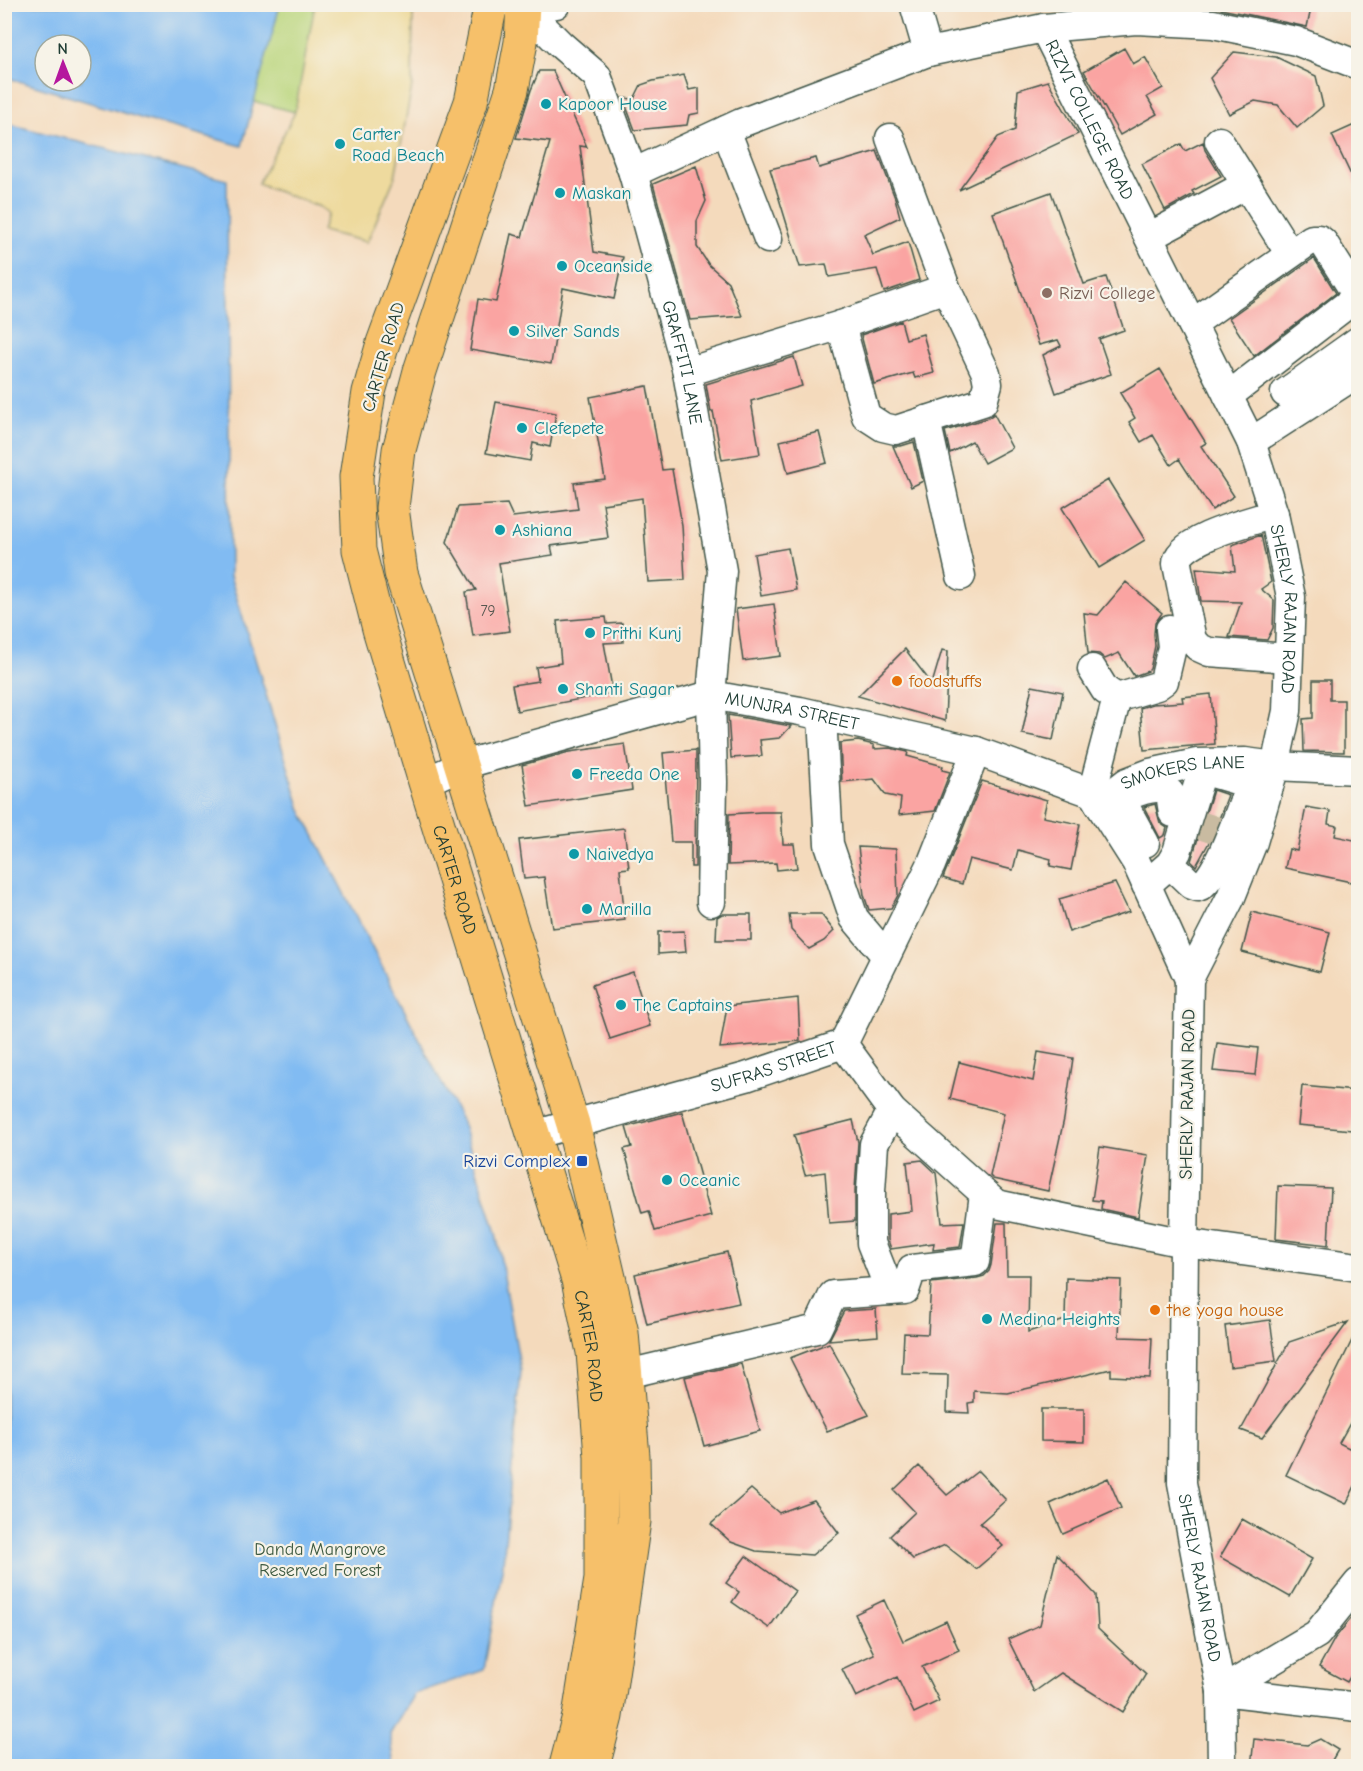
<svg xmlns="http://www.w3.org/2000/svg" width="1363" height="1771" viewBox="0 0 1363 1771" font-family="'Comic Neue',sans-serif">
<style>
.green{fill:#b9d57b;stroke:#6c8958;stroke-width:1.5}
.sand{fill:#eeda9e;stroke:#868c69;stroke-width:1.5}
.water{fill:#81bbf2;stroke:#507c93;stroke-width:1.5;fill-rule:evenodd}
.building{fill:#faa4a2}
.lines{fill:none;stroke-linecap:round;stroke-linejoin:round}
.minor-tunnel{stroke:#c9bba1;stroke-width:28;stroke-dasharray:28 14;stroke-linecap:butt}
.minor-casing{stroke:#3f5548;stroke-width:31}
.major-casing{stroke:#3f5548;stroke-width:35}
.minor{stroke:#fff;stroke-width:28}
.major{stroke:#f6c06b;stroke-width:33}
.culture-dot{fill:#0f9aa8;stroke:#f7f3e8;stroke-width:2}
.education-dot{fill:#8d6e63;stroke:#f7f3e8;stroke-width:2}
.food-dot{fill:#e8710a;stroke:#f7f3e8;stroke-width:2}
.transit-dot{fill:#1a4fb4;stroke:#f7f3e8;stroke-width:2}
.labels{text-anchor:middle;stroke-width:4.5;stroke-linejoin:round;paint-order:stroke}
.number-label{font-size:15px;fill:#565750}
.culture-label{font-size:18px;fill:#0d838f;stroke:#f7f3e8;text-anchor:start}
.street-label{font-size:18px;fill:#1f3d34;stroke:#f7f3e8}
.education-label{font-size:18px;fill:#785e54;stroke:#f7f3e8;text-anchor:start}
.food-label{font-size:18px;fill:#c56008;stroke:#f7f3e8;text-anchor:start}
.transit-label{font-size:18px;fill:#164399;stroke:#f7f3e8;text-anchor:end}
.park-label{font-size:18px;fill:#3e5b42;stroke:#f7f3e8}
</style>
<rect width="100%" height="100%" fill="#f7f3e8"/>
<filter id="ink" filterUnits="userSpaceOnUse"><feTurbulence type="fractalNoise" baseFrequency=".0167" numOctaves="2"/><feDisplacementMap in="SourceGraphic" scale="12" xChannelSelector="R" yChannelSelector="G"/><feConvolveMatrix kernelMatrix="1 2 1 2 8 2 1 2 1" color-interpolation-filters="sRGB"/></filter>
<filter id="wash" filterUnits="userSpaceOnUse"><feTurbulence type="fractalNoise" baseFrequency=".008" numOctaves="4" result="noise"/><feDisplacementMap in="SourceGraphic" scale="24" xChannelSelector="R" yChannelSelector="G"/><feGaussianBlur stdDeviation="1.35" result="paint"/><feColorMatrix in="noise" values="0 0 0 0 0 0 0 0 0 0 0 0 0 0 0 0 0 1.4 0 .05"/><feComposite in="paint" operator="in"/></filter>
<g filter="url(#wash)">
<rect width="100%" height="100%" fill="#f4dabc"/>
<!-- green -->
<path class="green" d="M 4,5 L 315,5 L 295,112 L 81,57 L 81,45 L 45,45 Z"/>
<!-- sand -->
<path class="sand" d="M 315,5 L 413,5 L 412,86 L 395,177 L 367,242 L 322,231 L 328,213 L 320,207 L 258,184 L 295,112 Z"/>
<!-- water -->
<path class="water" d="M 4,5 L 280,5 L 242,146 L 147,120 L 5,77 ZM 45,45 L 81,45 L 81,81 L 45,81 Z
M 5,123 L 227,180 L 230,576 L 301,810 L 462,1122 L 496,1233 L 521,1371 L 503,1564 L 484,1670 L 414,1694 L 390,1734 L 395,1766 L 5,1766 Z"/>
<g id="blocks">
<!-- building -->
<path class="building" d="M 1221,4 L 1312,4 L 1307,27 L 1221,9 Z
M 1124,48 L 1133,64 L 1145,57 L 1163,88 L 1147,97 L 1157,114 L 1120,135 L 1084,71 Z
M 1234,52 L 1276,57 L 1316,76 L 1323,106 L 1297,128 L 1278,105 L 1255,101 L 1229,114 L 1210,78 Z
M 539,71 L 553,71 L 587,147 L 580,146 L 594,252 L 623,257 L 614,299 L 563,288 L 551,364 L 470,350 L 478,299 L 496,302 L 511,234 L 522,237 L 550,142 L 516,138 L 531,90 Z
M 684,75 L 689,90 L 699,88 L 699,113 L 689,115 L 687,125 L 635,130 L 623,98 L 634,99 L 641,85 L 653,81 Z
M 1048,81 L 1078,134 L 959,190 L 998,137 L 1015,130 L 1018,90 Z
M 1359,123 L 1359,192 L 1332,135 Z
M 1203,142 L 1205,150 L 1221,176 L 1192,191 L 1194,194 L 1165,210 L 1142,164 L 1181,144 L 1185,151 Z
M 877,151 L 895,198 L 900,217 L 864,234 L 873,255 L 908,242 L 919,280 L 884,292 L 877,269 L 829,277 L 826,264 L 800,267 L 770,169 L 816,158 L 819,168 Z
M 696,166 L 706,201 L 697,221 L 697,247 L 709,265 L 728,282 L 742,316 L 690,320 L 653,184 Z
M 1051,192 L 1084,284 L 1106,277 L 1124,330 L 1099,339 L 1111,374 L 1056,393 L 1043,355 L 1061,346 L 1058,340 L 1039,345 L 993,213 Z
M 1314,258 L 1336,293 L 1254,356 L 1229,318 Z
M 901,321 L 906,339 L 923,334 L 934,373 L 915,378 L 913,373 L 874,384 L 861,335 Z
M 794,357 L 802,386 L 751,401 L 760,454 L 722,460 L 713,411 L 711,412 L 706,384 Z
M 1160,369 L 1206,443 L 1201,446 L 1234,496 L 1212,510 L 1179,459 L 1171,465 L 1153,435 L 1141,442 L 1129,422 L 1135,418 L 1120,393 Z
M 647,386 L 662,470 L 672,469 L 682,525 L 685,580 L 648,582 L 642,498 L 603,504 L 608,538 L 551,546 L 553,555 L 499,563 L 510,631 L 473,636 L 466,592 L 476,590 L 447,542 L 458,507 L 507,504 L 513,517 L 578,509 L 574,483 L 605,479 L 590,397 Z
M 496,402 L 556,413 L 550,447 L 533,443 L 530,461 L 486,453 Z
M 994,414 L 1012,448 L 984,463 L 972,441 L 950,453 L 945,431 L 988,418 Z
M 819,432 L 827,463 L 788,473 L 780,441 Z
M 914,442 L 923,481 L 911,487 L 893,446 L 901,446 Z
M 1108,480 L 1145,540 L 1099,568 L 1062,508 Z
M 1261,535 L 1271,582 L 1261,589 L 1274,600 L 1273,628 L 1267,640 L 1229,637 L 1241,602 L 1201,601 L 1196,568 L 1235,571 L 1232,545 Z
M 788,548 L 796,590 L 761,596 L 754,554 Z
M 1126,582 L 1162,613 L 1155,623 L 1154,634 L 1155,646 L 1150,669 L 1148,671 L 1134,676 L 1119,653 L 1105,659 L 1099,654 L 1088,653 L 1084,613 L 1098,615 Z
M 774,604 L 781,656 L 743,661 L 736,609 Z
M 606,617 L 607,624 L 622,623 L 623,642 L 604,643 L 613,693 L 517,711 L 512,685 L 538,681 L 536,667 L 561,663 L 557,621 Z
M 905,649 L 932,684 L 942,650 L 948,651 L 945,721 L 858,696 Z
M 1313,680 L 1330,680 L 1330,700 L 1344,700 L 1344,752 L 1304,751 L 1303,719 L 1313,718 Z
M 1032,686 L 1063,692 L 1053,740 L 1022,734 Z
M 1211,694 L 1215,744 L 1144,750 L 1140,708 L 1153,704 L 1183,702 L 1182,697 Z
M 728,715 L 791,726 L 780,738 L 760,740 L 762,756 L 731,758 Z
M 858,741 L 874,745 L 874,749 L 890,748 L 908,752 L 907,756 L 943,766 L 942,770 L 950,772 L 935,811 L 899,815 L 901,798 L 886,795 L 874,779 L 842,782 L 840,743 Z
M 625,744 L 632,790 L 529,806 L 522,765 L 569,752 Z
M 696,750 L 695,867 L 691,867 L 691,842 L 671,842 L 663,753 Z
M 982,781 L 1047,800 L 1043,817 L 1080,824 L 1071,870 L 1050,866 L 1051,859 L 1018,850 L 1013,870 L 969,859 L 962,884 L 943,878 Z
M 1213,790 L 1228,795 L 1213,835 L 1196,866 L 1191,861 Z
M 1155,804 L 1160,823 L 1167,828 L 1165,835 L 1160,838 L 1144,807 Z
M 1306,807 L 1330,811 L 1328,824 L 1337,826 L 1335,836 L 1359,841 L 1359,869 L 1356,883 L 1285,868 L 1289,849 L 1297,851 Z
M 761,812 L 781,812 L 783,844 L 794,844 L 797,868 L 777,870 L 776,863 L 728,865 L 729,814 Z
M 624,828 L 629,868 L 620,869 L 625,920 L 552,928 L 544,877 L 524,879 L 519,840 Z
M 858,847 L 896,849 L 898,895 L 891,908 L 869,910 L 864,895 Z
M 1115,883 L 1129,912 L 1069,932 L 1059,899 Z
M 1252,912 L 1330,932 L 1320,972 L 1242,952 Z
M 722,914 L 751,914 L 751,940 L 716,940 L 717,917 Z
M 789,914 L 821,914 L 834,931 L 824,941 L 809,949 L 791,930 Z
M 684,931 L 686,952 L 658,954 L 658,932 Z
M 633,972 L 650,1026 L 610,1039 L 592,985 Z
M 798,998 L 800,1041 L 720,1048 L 727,1006 Z
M 1217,1043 L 1258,1048 L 1255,1075 L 1213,1071 Z
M 1038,1052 L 1073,1058 L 1064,1119 L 1048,1191 L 993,1179 L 990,1176 L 1004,1113 L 950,1099 L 959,1062 L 1033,1081 Z
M 1302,1086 L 1355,1091 L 1352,1130 L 1298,1125 Z
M 682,1112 L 711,1216 L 655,1231 L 649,1211 L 642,1213 L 624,1149 L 632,1147 L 626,1127 Z
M 853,1120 L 858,1142 L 855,1190 L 855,1221 L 829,1223 L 825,1172 L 805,1175 L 794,1135 Z
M 1100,1147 L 1148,1155 L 1138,1217 L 1101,1209 L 1102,1201 L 1092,1200 Z
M 922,1160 L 936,1173 L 942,1223 L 964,1222 L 960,1247 L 933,1250 L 934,1243 L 891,1249 L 888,1240 L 888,1214 L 912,1211 L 907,1162 Z
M 1278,1186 L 1331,1188 L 1328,1245 L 1276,1239 Z
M 997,1223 L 1006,1223 L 1007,1275 L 1029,1275 L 1028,1332 L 1065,1320 L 1066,1278 L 1121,1280 L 1119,1337 L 1152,1338 L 1150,1378 L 1111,1376 L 1111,1369 L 1008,1393 L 974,1391 L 974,1402 L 968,1403 L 969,1413 L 947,1412 L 948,1375 L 902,1374 L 904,1333 L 928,1334 L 931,1283 L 977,1278 L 984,1276 L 989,1271 L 991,1265 Z
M 727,1252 L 739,1303 L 647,1324 L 635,1274 Z
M 876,1309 L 878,1336 L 829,1340 L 844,1311 Z
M 1270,1320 L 1276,1361 L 1230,1367 L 1225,1326 Z
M 1348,1322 L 1262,1438 L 1241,1430 L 1289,1342 Z
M 1359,1326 L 1359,1407 L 1339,1443 L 1359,1453 L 1359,1478 L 1346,1504 L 1286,1475 Z
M 829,1343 L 869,1415 L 827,1431 L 790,1358 Z
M 741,1364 L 760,1431 L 704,1446 L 685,1377 Z
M 1041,1409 L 1084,1409 L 1084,1442 L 1041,1441 Z
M 919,1466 L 947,1495 L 978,1471 L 1006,1500 L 980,1523 L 1003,1546 L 976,1569 L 945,1545 L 913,1559 L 890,1536 L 915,1512 L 894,1490 Z
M 1108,1478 L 1121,1508 L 1063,1534 L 1050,1504 Z
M 751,1489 L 779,1513 L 814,1500 L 839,1533 L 812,1555 L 756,1551 L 731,1542 L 711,1524 Z
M 1242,1519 L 1312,1559 L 1290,1597 L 1220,1557 Z
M 1057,1554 L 1096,1595 L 1098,1629 L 1146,1674 L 1123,1712 L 1061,1673 L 1034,1692 L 1008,1639 L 1040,1625 Z
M 746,1556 L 795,1591 L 769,1628 L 732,1602 L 739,1592 L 726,1583 Z
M 884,1600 L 903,1641 L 946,1621 L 959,1650 L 922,1667 L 939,1701 L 914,1713 L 897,1677 L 856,1697 L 842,1669 L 874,1654 L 855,1614 Z
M 1359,1609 L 1359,1662 L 1347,1682 L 1319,1667 L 1335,1638 Z
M 1254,1739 L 1307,1745 L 1320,1739 L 1338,1750 L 1328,1767 L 1251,1767 Z"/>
</g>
</g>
<g filter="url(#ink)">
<use href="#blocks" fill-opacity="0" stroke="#3f5548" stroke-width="1.5"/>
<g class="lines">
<!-- minor-tunnel -->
<path class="minor-tunnel" d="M 1191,822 L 1226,834"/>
<!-- minor casing -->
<g class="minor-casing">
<g id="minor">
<path id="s1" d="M 514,4 L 523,7 L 560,44 L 597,76 L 633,173 L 687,372 L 722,571 L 711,695 L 713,782 L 711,902"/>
<path d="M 914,4 L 928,52"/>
<path d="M 523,7 L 556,4"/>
<path d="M 1044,28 L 1136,20 L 1213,24 L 1296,41 L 1358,65"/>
<path d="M 726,130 L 768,239"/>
<path d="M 1219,141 L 1290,254"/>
<path id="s2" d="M 633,173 L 741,123 L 928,52 L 1044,28 L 1251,442 L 1274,514 L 1291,597 L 1287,711 L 1275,766 L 1253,842 L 1231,897 L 1189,979 L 1184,1243 L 1182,1483 L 1221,1691 L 1222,1766"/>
<path d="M 1149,237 L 1246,185"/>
<path d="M 1192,324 L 1312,239 L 1319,239 L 1323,242 L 1354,291 L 1353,300 L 1228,396"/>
<path d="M 841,325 L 866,416 L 883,427 L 896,430 L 983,402 L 988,384 L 986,373 L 946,288 L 890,138"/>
<path d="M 687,372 L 841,325 L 946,288"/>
<path d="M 1285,393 L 1358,341"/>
<path d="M 926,420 L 961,576"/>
<path d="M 1251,442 L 1358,373"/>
<path d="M 1274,514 C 1253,521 1176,539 1177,564 L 1192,640 L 1198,647 L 1209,652 L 1288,658"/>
<path d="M 1092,669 L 1105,690 L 1117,698 L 1157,686 L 1164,681 L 1172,647 L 1170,629"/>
<path d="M 822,716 L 829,844 L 854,918 L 886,956"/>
<path id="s3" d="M 425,782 L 462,765 L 711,695 L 800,711 L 976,751 L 1092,793"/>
<path d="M 1092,793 L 1136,862 L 1189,979"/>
<path d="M 1092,793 L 1117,698"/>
<path id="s4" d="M 1099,804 L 1127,782 L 1150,773 L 1197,763 L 1245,762 L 1275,766 L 1358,770"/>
<path d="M 1145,843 L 1122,801 L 1122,798 C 1136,793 1158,781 1170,793 L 1173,813"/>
<path d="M 1146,885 L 1170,864 L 1177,852 L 1201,775 L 1209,772 L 1250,784 C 1242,804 1217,882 1198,887 L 1192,885 L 1170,864"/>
<path d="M 843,1044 L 892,1111 L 996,1204 L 1184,1243 L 1358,1267"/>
<path id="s5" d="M 533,1135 L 746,1077 L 843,1044 L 931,865 L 976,751"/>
<path d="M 890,1291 L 871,1243 L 871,1191 L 874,1144 L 892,1111"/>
<path d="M 603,1378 L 627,1374 L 817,1329 L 833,1295 L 905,1290 L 912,1269 L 975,1262 L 984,1194"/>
<path d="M 1221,1691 L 1317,1634 L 1358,1583"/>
<path d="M 1221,1691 L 1358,1707"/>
</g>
</g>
<!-- major casing -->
<g class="major-casing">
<g id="major">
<path id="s6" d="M 491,4 L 471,102 L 383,343 L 369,392 L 356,477 L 359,550 L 379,629 L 425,782 L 578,1280 L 593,1352 L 601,1457 L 601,1579 L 579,1716 L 566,1766"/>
<path d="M 523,4 L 521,42 L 512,90 L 420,371 L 399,450 L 392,508 L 401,573 L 573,1124 L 622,1333 L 633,1456 L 634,1521 L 606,1716 L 593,1766"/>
</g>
</g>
<!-- minor -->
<use href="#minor" class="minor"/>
<!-- major -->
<use href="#major" class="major"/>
</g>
</g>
<!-- markers -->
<g class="culture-dot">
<circle cx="546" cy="104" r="6"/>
<circle cx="340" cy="144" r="6"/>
<circle cx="560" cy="193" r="6"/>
<circle cx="562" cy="266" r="6"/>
<circle cx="514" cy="331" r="6"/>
<circle cx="522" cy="428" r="6"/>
<circle cx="500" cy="530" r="6"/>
<circle cx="590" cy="633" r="6"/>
<circle cx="563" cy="689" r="6"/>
<circle cx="577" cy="774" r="6"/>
<circle cx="574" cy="854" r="6"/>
<circle cx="587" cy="909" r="6"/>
<circle cx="621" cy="1005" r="6"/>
<circle cx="667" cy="1180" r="6"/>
<circle cx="987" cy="1319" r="6"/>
</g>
<circle class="education-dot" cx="1047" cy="293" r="6"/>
<g class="food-dot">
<circle cx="897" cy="681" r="6"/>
<circle cx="1155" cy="1310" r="6"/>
</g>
<rect class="transit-dot" x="576" y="1155" width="12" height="12" rx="3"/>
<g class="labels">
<!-- number labels -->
<g class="number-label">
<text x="488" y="616">79</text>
</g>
<!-- culture labels -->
<g class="culture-label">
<text x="558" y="110">Kapoor House</text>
<text x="352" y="140">Carter<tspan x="352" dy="21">Road Beach</tspan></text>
<text x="572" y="199">Maskan</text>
<text x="574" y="272">Oceanside</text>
<text x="526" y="337">Silver Sands</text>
<text x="534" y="434">Clefepete</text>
<text x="512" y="536">Ashiana</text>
<text x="602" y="639">Prithi Kunj</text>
<text x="575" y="695">Shanti Sagar</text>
<text x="589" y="780">Freeda One</text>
<text x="586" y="860">Naivedya</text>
<text x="599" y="915">Marilla</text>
<text x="633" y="1011">The Captains</text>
<text x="679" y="1186">Oceanic</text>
<text x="999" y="1325">Medina Heights</text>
</g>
<!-- street labels -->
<g class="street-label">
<text dy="6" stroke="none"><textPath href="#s2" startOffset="540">RIZVI COLLEGE ROAD</textPath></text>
<text transform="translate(383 357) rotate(-74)" y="6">CARTER ROAD</text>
<text dy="6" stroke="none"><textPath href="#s1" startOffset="410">GRAFFITI LANE</textPath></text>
<text dy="6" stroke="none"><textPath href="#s2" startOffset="1072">SHERLY RAJAN ROAD</textPath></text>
<text dy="6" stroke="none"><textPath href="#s3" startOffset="382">MUNJRA STREET</textPath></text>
<text dy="6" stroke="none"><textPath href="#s4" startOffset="93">SMOKERS LANE</textPath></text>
<text dy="6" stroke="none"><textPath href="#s6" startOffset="910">CARTER ROAD</textPath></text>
<text dy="6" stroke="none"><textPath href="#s5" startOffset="250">SUFRAS STREET</textPath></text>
<text transform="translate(1187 1094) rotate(-89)" y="6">SHERLY RAJAN ROAD</text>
<text dy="6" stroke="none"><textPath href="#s6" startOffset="1396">CARTER ROAD</textPath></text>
<text dy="6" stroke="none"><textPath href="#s2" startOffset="2062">SHERLY RAJAN ROAD</textPath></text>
</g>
<!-- education labels -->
<g class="education-label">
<text x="1059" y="299">Rizvi College</text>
</g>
<!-- food labels -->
<g class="food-label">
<text x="909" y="687">foodstuffs</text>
<text x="1167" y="1316">the yoga house</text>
</g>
<!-- transit labels -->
<g class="transit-label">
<text x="570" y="1167">Rizvi Complex</text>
</g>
<!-- park labels -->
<g class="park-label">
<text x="320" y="1555">Danda Mangrove<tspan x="320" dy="21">Reserved Forest</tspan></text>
</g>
</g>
<!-- margin -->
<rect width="1363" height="1771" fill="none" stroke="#f7f3e8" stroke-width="24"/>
<!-- north arrow -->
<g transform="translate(63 63) rotate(359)"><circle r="28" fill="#f7f3e8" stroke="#a1aaa0" stroke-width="1.5"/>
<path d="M0-4.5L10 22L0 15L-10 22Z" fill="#b5179e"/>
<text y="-9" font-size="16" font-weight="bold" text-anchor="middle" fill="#1f3d34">N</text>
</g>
</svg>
